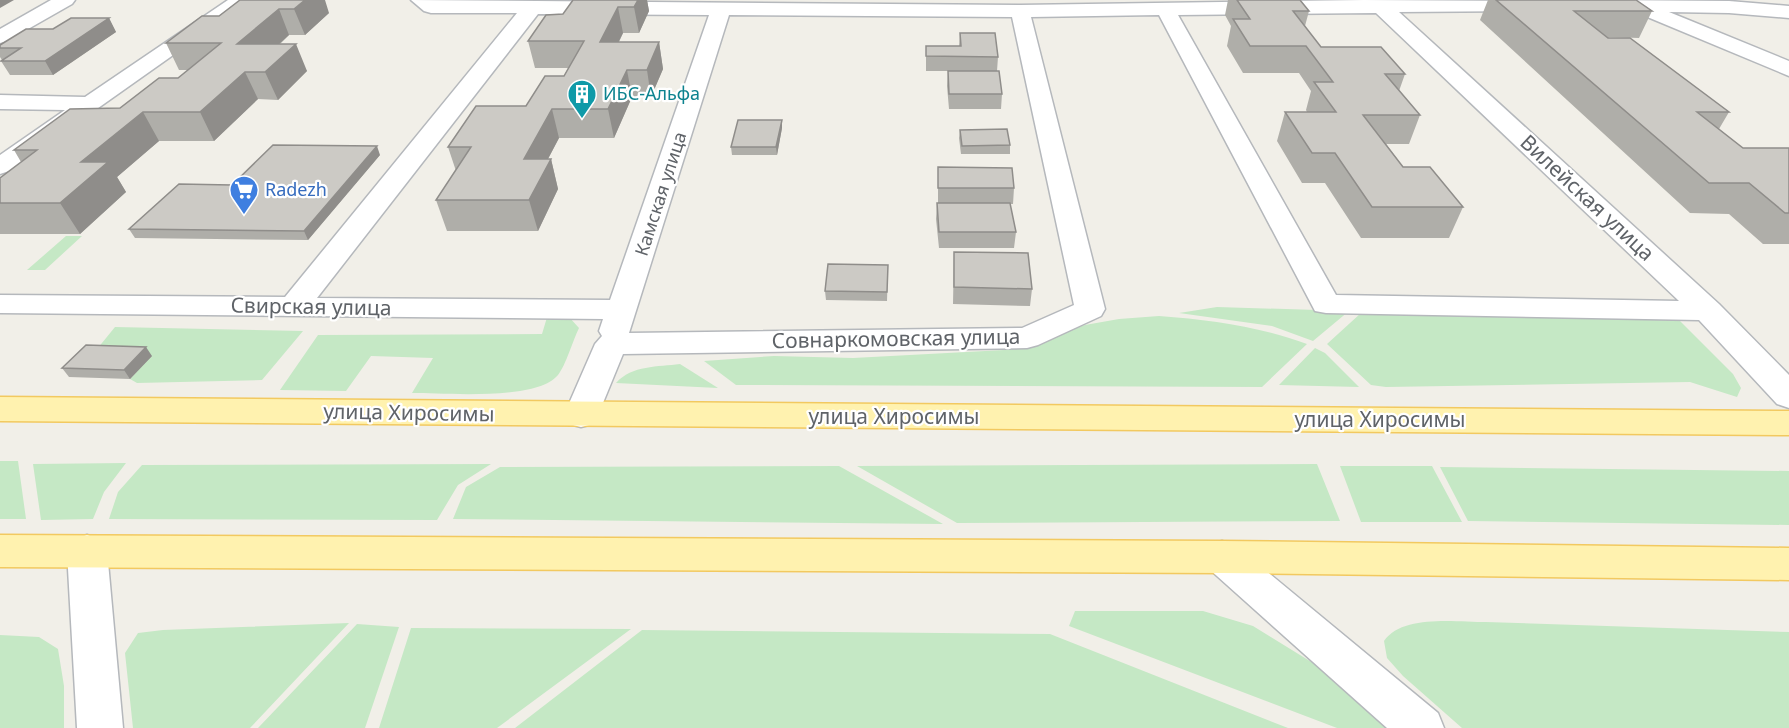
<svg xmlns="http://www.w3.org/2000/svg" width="1789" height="728" viewBox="0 0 1789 728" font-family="'Noto Sans',sans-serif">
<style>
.green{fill:#c5e8c5}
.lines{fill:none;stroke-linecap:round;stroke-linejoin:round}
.minor-casing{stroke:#b5b8bc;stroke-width:3}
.major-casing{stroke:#f2c960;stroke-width:3}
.minor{fill:#fff;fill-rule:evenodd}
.major{fill:#fff2af;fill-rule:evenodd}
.wall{fill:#afaea9}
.shaded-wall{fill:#8f8d8a}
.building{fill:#cccac5;stroke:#8f8d8a;stroke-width:1.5}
.labels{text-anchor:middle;stroke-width:4.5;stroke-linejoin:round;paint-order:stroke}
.far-culture-label{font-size:18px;fill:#0d838f;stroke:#fff;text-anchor:start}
.far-shop-label{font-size:18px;fill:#366cbe;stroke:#fff;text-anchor:start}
.far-street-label{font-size:18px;fill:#5f6368;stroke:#fff}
.street-label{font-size:21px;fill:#5f6368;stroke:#fff}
</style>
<rect width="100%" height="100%" fill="#f1efe8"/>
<!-- green -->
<path class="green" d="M 66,236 L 82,236 L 45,270 L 27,270 Z
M 1217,307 L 1349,311 L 1313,341 L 1272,326 L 1179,313 Z
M 1361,313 L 1678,319 L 1733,374 L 1741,388 L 1737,397 L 1690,382 L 1386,387 L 1371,385 L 1327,344 Z
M 548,314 L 569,317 L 579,328 C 573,340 566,365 558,375 C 537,401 445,393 412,393 L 433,358 L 371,356 L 346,391 L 280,390 L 318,335 L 542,334 Z
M 1159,316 C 1212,320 1257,326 1307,344 L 1262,387 L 736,385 L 704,361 L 774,356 L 853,358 L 1004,350 L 1085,325 L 1119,319 Z
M 115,327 L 303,331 L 262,380 L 137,383 L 130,379 L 151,356 L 93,354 Z
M 1315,348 L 1325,353 L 1359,387 L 1279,385 Z
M 680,364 L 718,388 L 616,383 C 632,365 658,367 680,364 Z
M 0,461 L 18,461 L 26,519 L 0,519 Z
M 126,463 L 104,492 L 93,519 L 41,520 L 33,464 Z
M 491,464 L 458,485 L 437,520 L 109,519 L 118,492 L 142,465 Z
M 1317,464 L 1340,521 L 957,523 L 857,466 Z
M 839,466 L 943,524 L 453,519 L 466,487 L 500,467 Z
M 1340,466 L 1432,466 L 1462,522 L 1361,522 Z
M 1440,467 L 1789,471 L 1789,525 L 1468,521 Z
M 1075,611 L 1203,611 L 1253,626 L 1313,663 L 1388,728 L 1337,728 L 1069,626 Z
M 1486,622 L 1789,632 L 1789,728 L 1462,728 L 1403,676 L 1387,658 L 1384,641 C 1402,614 1456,622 1486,622 Z
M 349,623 L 250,728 L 133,728 L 125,653 L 138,633 L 163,630 Z
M 357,624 L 399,627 L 365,728 L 258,728 Z
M 411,628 L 631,629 L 497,728 L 379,728 Z
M 642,630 L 1050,634 L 1288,728 L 515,728 Z
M 0,635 L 39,637 L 58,649 L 64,686 L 64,728 L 0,728 Z"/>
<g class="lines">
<!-- minor casing -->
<g class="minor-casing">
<path id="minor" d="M 51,0 L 75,0 L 72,4 L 7,41 L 0,43 L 0,29 Z
M 228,0 L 251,0 L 9,171 L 0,174 L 0,155 L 65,110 L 0,109 L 0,95 L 85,97 Z
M 411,0 L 1020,5 L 1364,0 L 1536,1 L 1539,5 L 1536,9 L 1529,11 L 1399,12 L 1719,304 L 1789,375 L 1789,408 L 1777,404 L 1699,320 L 1326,313 L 1315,311 L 1159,15 L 1031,17 L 1105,309 L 1101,316 L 1038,345 L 1027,348 L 623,354 L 598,415 L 593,424 L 581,427 L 569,424 L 564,415 L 595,344 L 602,336 L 599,331 L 603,319 L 0,313 L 0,295 L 285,297 L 517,13 L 431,13 L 424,11 ZM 1376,13 L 1679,301 L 1336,295 L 1178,15 ZM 538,14 L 709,15 L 610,300 L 317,298 ZM 729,15 L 1012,17 L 1074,305 L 1022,328 L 629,333 Z
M 1596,0 L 1729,1 L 1789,6 L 1789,18 L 1729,13 L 1669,12 L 1789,61 L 1789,76 L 1645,16 L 1643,11 L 1592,9 L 1589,5 Z
M 87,535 L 101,540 L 107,551 L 123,728 L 77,728 L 67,551 L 73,540 Z
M 1222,541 L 1236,546 L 1438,713 L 1444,728 L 1387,728 L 1208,568 L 1202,557 L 1208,546 Z"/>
</g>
<!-- major casing -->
<g class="major-casing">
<path id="major" d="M 0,397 L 1789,411 L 1789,435 L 0,421 Z
M 0,535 L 1222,541 L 1789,548 L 1789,580 L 1222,573 L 0,567 Z"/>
</g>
<!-- minor -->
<use href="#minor" class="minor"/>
<!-- major -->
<use href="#major" class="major"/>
</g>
<!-- wall -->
<path class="wall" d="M 240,0 L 329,13 L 305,35 L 289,35 L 280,44 L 307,71 L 278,100 L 258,99 L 214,141 L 159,141 L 117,177 L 126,192 L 80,234 L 0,234 L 0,178 L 21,162 L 14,150 L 120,108 L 178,78 L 188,70 L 179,70 L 166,43 L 219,16 Z
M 647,0 L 649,11 L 639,33 L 623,33 L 619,42 L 659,42 L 663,69 L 651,97 L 632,97 L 614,138 L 559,138 L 548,159 L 551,159 L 558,189 L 538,231 L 447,231 L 436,200 L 456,171 L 448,147 L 526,106 L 564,76 L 568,68 L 535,68 L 528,41 L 563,14 Z
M 1228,0 L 1300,0 L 1309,11 L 1305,26 L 1321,47 L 1405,74 L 1399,91 L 1420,115 L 1409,144 L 1386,144 L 1403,167 L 1463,207 L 1449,238 L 1361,238 L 1325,183 L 1302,183 L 1277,141 L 1285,112 L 1307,112 L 1306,110 L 1311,91 L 1299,73 L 1243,73 L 1227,46 L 1231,26 L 1225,15 Z
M 1488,0 L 1636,0 L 1652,11 L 1639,38 L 1608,37 L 1729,112 L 1719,129 L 1743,148 L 1789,148 L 1789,244 L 1763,244 L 1729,214 L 1690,213 L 1480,20 Z
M 109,18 L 116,32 L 53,75 L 10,75 L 1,61 L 2,60 L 0,57 L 0,45 L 53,29 Z
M 960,33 L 998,57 L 997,71 L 926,71 L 926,46 L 959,46 Z
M 948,71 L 1002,94 L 1001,109 L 949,109 L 947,86 Z
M 782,128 L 777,155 L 732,155 L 731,147 Z
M 960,130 L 1010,145 L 1010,154 L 961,154 L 959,138 Z
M 380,155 L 308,240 L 135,238 L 129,229 L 232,185 Z
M 938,167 L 1014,188 L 1013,204 L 1010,204 L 1016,232 L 1014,248 L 939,248 L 936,219 L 937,203 L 938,203 Z
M 954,252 L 1032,289 L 1030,306 L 953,304 Z
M 888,265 L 887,301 L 826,300 L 825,291 Z
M 152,356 L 130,379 L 69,377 L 62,368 Z"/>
<!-- shaded-wall -->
<path class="shaded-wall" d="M 0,0 L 14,0 L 0,8 Z
M 305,0 L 325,0 L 329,13 L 305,35 L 294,9 Z
M 638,0 L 647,0 L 649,11 L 639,33 L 634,7 Z
M 618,7 L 623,33 L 605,69 L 600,42 Z
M 279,9 L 289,35 L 249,71 L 237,44 Z
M 109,18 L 116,32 L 53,75 L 45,61 Z
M 659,42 L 663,69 L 651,97 L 647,70 Z
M 296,44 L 307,71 L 278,100 L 265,72 Z
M 627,70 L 632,97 L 614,138 L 608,109 Z
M 245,72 L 258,99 L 214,141 L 200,112 Z
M 552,109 L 559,138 L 532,189 L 524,159 Z
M 143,112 L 159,141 L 117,177 L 126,192 L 80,234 L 60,203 L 81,162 Z
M 782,120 L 782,128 L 777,155 L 776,147 Z
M 377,146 L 380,155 L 308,240 L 304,231 Z
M 551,159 L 558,189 L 538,231 L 529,200 Z
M 146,347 L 152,356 L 130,379 L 124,370 Z"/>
<!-- building -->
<path class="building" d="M 240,0 L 305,0 L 294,9 L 279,9 L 237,44 L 296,44 L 265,72 L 245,72 L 200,112 L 143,112 L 81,162 L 108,162 L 60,203 L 0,203 L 0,178 L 37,150 L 14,150 L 70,109 L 120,108 L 159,78 L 178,78 L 221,43 L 166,43 L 202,16 L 219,16 Z
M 573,0 L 638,0 L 634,7 L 618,7 L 600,42 L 659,42 L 647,70 L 627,70 L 608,109 L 552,109 L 524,159 L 551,159 L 529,200 L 436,200 L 471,147 L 448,147 L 476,106 L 526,106 L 545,76 L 564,76 L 584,41 L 528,41 L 546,15 L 563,14 Z
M 1237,0 L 1300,0 L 1309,11 L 1293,11 L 1321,47 L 1381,47 L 1405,74 L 1385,74 L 1420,115 L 1363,115 L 1403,167 L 1430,167 L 1463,207 L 1372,207 L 1335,153 L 1312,153 L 1285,112 L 1336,112 L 1314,82 L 1333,82 L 1306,46 L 1250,46 L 1233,19 L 1250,19 Z
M 1496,0 L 1636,0 L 1652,11 L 1574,11 L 1608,38 L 1630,38 L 1729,112 L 1697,112 L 1743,148 L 1789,148 L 1789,213 L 1785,213 L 1749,183 L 1709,183 Z
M 71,18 L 109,18 L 45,61 L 1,61 L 21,48 L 0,48 L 0,45 L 26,29 L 53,29 Z
M 960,33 L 995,33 L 998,57 L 926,56 L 926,46 L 961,46 Z
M 948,71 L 999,71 L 1002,94 L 949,94 Z
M 738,120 L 782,120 L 776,147 L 731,147 Z
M 1007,129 L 1010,145 L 962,146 L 960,130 Z
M 273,145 L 377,146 L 304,231 L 129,229 L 179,184 L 232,185 Z
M 938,167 L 1012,168 L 1014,188 L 938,188 Z
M 937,203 L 1010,203 L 1016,232 L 939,232 Z
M 954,252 L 1028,253 L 1032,289 L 954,287 Z
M 828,264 L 888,265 L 887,292 L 825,291 Z
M 86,345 L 146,347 L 124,370 L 62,368 Z"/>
<!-- icons -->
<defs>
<g id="building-pin" transform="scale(1.5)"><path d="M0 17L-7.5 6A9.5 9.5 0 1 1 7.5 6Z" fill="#0f9aa8" stroke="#fff"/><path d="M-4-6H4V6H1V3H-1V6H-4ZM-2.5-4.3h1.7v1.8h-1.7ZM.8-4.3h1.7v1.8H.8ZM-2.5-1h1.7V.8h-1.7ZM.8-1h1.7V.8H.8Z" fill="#fff"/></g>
<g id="supermarket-pin" transform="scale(1.5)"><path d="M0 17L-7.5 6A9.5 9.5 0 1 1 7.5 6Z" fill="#3f7fe0" stroke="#fff"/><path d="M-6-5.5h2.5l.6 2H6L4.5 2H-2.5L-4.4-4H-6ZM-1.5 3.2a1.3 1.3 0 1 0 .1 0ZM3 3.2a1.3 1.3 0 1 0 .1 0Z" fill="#fff"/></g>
</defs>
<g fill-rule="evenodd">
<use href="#building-pin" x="582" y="94"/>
<use href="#supermarket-pin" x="244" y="190"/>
</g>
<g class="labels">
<!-- far-culture labels -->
<g class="far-culture-label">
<text x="603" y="100">ИБС-Альфа</text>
</g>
<!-- far-shop labels -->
<g class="far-shop-label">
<text x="265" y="196">Radezh</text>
</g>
<!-- far-street labels -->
<g class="far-street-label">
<text transform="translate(661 194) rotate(-72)" y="6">Камская улица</text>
</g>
<!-- street labels -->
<g class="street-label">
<text transform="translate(1587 198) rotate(43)" y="7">Вилейская улица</text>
<text transform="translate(311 307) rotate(1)" y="7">Свирская улица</text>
<text transform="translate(896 339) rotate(-1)" y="7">Совнаркомовская улица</text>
<text transform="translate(409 413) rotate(1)" y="7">улица Хиросимы</text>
<text x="894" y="424">улица Хиросимы</text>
<text x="1380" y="427">улица Хиросимы</text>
</g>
</g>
</svg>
